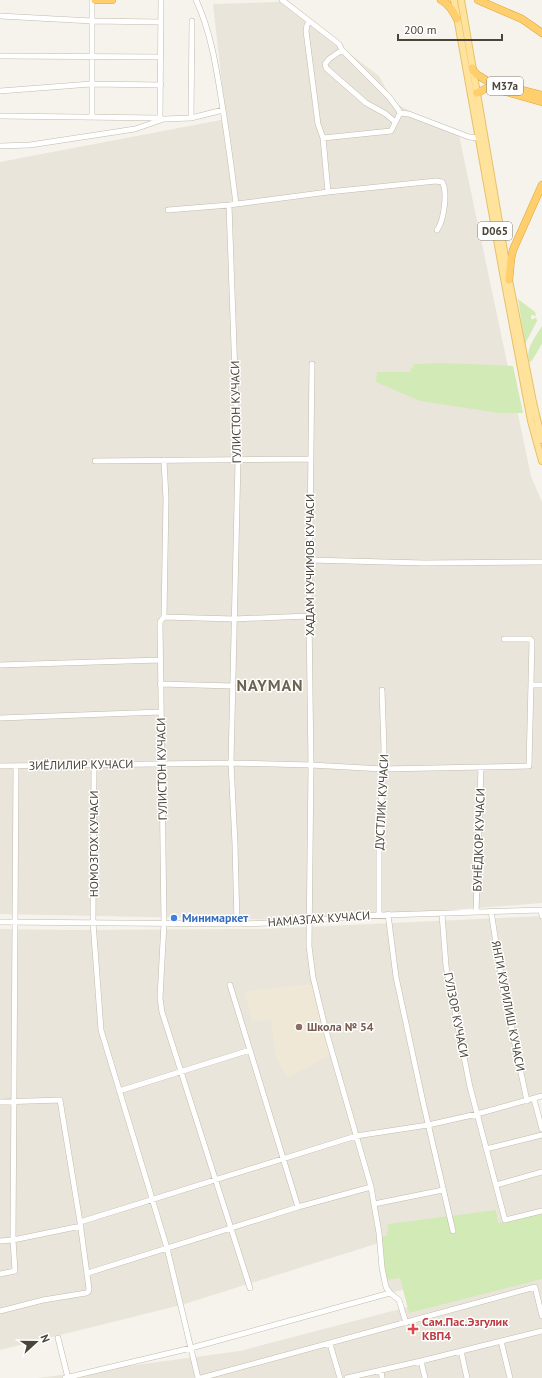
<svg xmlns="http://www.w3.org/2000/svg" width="542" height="1378" viewBox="0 0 542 1378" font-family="'PT Sans',sans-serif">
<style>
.residential{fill:#eae5da}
.education{fill:#efe8d6}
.green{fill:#d2eab5}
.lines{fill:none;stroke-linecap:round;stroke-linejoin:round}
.minor-casing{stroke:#c2bbae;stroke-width:6}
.major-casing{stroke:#e6c16a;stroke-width:8}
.highway-casing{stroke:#e0a43c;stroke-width:8}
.minor{stroke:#fff;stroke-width:5}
.major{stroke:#ffe39c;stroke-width:6}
.highway{stroke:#ffcf6e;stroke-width:7}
.shop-dot{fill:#3f7fe0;stroke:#fff;stroke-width:1.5}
.education-dot{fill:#8d6e63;stroke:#fff;stroke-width:1.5}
.health-dot{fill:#e0444e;stroke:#fff;stroke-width:1.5}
.labels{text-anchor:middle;stroke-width:3;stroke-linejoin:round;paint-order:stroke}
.shield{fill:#fff;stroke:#817c74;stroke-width:1}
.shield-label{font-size:11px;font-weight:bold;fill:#4b4439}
.street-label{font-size:12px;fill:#4b4439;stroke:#fff}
.shop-label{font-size:12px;font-weight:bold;fill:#366cbe;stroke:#fff;text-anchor:start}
.education-label{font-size:12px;font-weight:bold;fill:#785e54;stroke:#fff;text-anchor:start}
.health-label{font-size:12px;font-weight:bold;fill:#be3a42;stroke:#fff;text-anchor:start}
.district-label{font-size:16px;font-weight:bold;letter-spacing:1px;fill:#6e6250;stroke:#fff}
</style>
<rect width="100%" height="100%" fill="#f6f3ec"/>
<!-- residential -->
<path class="residential" d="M 276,2 L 282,2 L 379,76 L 394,103 L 459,135 L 531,476 L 542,502 L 542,903 L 375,916 L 293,920 L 0,914 L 0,162 L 226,119 L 213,4 Z
M 542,916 L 542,1096 L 534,1099 L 542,1129 L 542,1256 L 390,1293 L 379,1243 L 181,1305 L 0,1350 L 0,929 L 71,930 L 263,929 Z
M 542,1272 L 542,1378 L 38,1378 L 240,1351 Z"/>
<!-- education -->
<path class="education" d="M 315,984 L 333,1054 L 287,1078 L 276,1056 L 273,1042 L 273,1033 L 271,1019 L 252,1022 L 245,991 Z"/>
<!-- green -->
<path class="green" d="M 518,299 L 535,312 L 536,316 L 531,315 L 531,319 L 534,319 L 536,317 L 537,321 L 525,344 Z
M 542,326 L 542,344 L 531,362 L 529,361 C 525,349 536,336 542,326 Z
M 443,363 L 513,366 L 523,413 L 500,413 L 420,401 L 376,382 L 377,372 L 410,372 L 414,364 Z
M 496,1210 L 498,1223 L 542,1213 L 542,1279 L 409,1313 L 400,1278 L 386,1280 L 382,1237 L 387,1235 L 388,1224 Z"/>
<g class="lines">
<!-- minor casing -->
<g class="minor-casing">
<path id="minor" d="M 92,0 L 92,117
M 161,0 L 160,118 L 161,118
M 196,0 C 212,34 217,73 223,110 C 228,141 232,172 236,204
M 282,0 L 339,44 L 342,50 L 389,97 L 398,109 L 400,113
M 0,16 L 92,21 L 161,22
M 309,22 L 307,25 L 306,31 L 318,124 L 323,138 L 328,192
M 342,50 L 329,59 L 325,64 L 326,68 L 366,103 L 386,114 L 395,122
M 0,56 L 161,57
M 0,91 L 91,84 L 161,85
M 0,116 L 160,118
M 191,118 L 192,21
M 323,138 L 391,131 L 400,113 L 409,114 L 469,137 L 478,138
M 0,146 L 30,145 L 135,129 L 164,119 L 191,118 L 223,110
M 229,205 L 238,461 L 231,763 L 235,844 L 237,924
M 168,210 L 229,205 L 328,192 L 436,181 L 442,182 C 448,191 444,221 437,230
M 312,364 L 309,616 L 311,765 L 309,946 L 313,977 L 326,1031 L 371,1187 L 379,1233 L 382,1268 L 386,1287 L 390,1293 L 399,1300 L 406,1323
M 95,461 L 311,459
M 309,560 L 424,563 L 542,562
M 164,617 L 160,622 L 164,923 L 160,998 L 162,1012 L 250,1288
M 164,617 L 166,499 L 164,460
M 164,617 L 234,619 L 309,616
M 0,665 L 160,660
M 160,684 L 233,686
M 532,685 L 542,685
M 0,718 L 161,712
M 94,765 L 93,922 L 101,1030 L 167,1248 L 198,1378
M 0,766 L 231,763 L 311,765 L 383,769 L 529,766 L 532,641 L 530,639 L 504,639
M 541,910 L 542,916
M 491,911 L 503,988 L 527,1101
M 476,912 L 481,767
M 388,914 L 396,977 L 423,1102 L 453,1231
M 442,914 L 446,966 L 470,1087 L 505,1220 L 542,1211
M 379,915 L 379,842 L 384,749 L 382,690
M 0,922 L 237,924 L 299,922 L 355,916 L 542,910
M 230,985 L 298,1207
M 119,1091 L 250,1050
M 534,1099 L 542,1129
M 0,1102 L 60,1100 L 80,1222 L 89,1289 L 88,1292 L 86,1293 L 43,1300 L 0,1311
M 486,1149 L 542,1135
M 496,1185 L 542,1172
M 374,1204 L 443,1190
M 80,1222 L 356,1136 L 428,1125 L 477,1114 L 542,1096
M 0,1241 L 13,1240 L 81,1226
M 88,1273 L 298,1207 L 371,1187
M 0,1274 L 15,1271 L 13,1240 L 16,766
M 58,1338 L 68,1378
M 501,1341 L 510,1378
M 330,1344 L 340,1378
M 461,1351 L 467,1378
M 421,1361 L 425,1378
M 381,1370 L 382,1378
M 65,1378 L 191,1348 L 390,1293
M 201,1378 L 535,1287 L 542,1316
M 347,1378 L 421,1361 L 542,1331"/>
</g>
<!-- major casing -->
<g class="major-casing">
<path id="major" d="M 454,0 L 503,273 L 531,421 L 542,461
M 461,0 L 509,280 L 533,402 L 542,440"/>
</g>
<!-- highway casing -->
<g class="highway-casing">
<path id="highway" d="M 95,0 L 112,0
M 441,0 C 449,4 453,11 457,19
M 478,0 L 522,19 L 542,33
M 472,68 L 476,74 L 489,82 L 542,95
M 477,93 L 489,87 L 542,102
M 509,280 L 511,259 L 513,250 L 542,185"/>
</g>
<!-- minor -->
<use href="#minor" class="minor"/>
<!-- major -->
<use href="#major" class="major"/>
<!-- highway -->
<use href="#highway" class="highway"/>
</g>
<!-- markers -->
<circle class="shop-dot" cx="174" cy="918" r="4"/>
<circle class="education-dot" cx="299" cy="1027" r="4"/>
<path class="health-dot" d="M411 1323h4v4h4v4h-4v4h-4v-4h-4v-4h4z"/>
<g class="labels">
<!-- shield labels -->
<g class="shield">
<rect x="487" y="77" width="36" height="18" rx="3"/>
<rect x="478" y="222" width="34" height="18" rx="3"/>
</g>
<g class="shield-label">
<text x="505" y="90">M37a</text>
<text x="495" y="235">D065</text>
</g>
<!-- street labels -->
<g class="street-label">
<text transform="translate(236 412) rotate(-91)" y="4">ГУЛИСТОН КУЧАСИ</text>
<text transform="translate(310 565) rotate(-90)" y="4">ХАДАМ КУЧИМОВ КУЧАСИ</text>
<text transform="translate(81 765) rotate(-1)" y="4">ЗИЁЛИЛИР КУЧАСИ</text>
<text transform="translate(162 769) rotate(-91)" y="4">ГУЛИСТОН КУЧАСИ</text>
<text transform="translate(382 802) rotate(-87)" y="4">ДУСТЛИК КУЧАСИ</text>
<text transform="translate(479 840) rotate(-88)" y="4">БУНЁДКОР КУЧАСИ</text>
<text transform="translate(94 844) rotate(-90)" y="4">НОМОЗГОХ КУЧАСИ</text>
<text transform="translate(319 919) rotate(-4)" y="4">НАМАЗГАХ КУЧАСИ</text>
<text transform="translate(508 1006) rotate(79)" y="4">ЯНГИ КУРИЛИШ КУЧАСИ</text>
<text transform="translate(456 1015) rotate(79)" y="4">ГУЛЗОР КУЧАСИ</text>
</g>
<!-- shop labels -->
<g class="shop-label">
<text x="182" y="922">Минимаркет</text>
</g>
<!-- education labels -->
<g class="education-label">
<text x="307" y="1031">Школа № 54</text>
</g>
<!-- health labels -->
<g class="health-label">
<text x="422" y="1326">Сам.Пас.Эзгулик<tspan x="422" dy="14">КВП4</tspan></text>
</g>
<!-- district labels -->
<g class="district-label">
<text x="270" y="691">NAYMAN</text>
</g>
</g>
<!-- north arrow -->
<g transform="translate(36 1342) rotate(69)" stroke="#ffffff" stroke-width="3" paint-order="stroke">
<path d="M0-3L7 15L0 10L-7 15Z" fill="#4b4439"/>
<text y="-6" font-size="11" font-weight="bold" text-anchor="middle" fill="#4b4439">N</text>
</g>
<!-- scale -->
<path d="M398 34v6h104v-6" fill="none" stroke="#4b4439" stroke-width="2"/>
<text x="404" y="34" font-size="12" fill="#4b4439" stroke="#ffffff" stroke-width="3" paint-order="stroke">200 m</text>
</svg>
